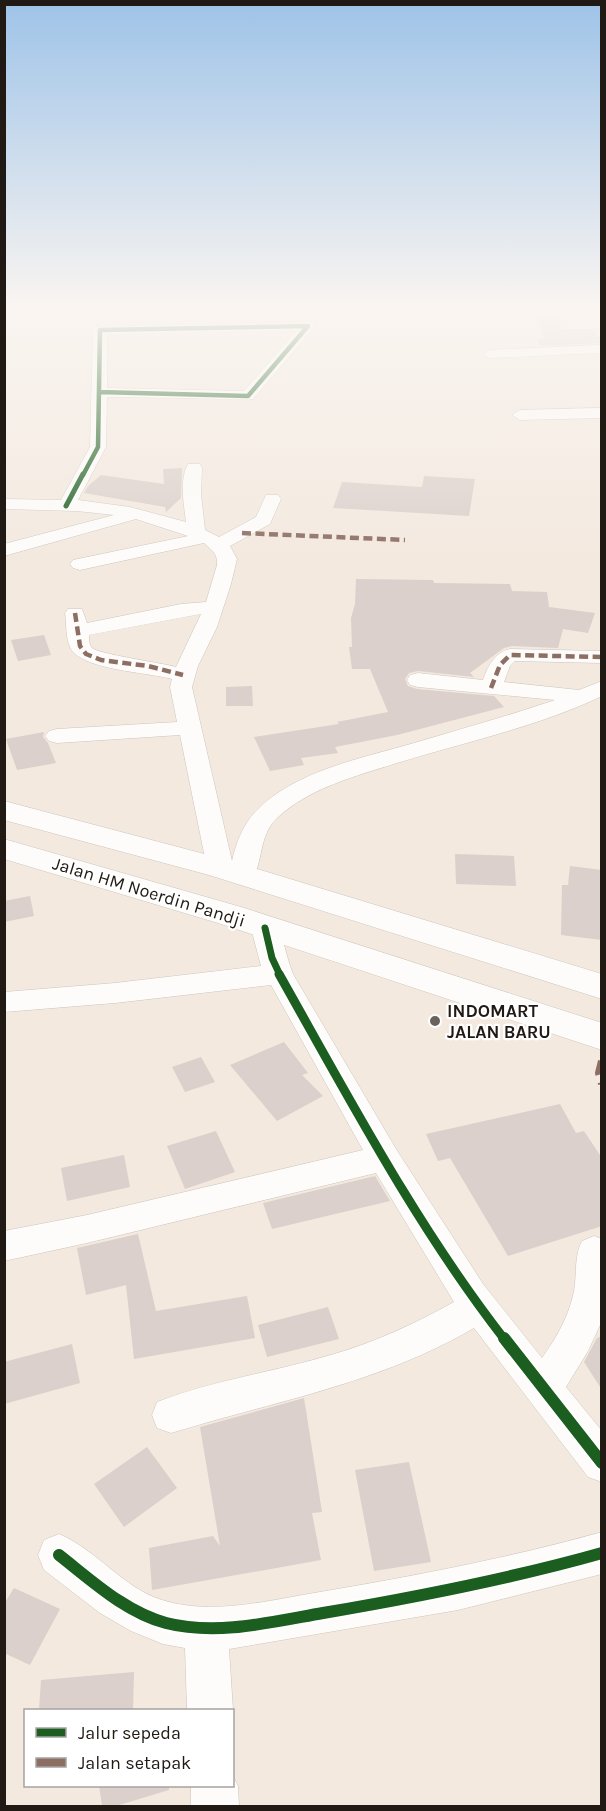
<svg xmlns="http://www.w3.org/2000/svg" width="606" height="1811" viewBox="0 0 606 1811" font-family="Karla,sans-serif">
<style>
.building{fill:#dbd0cb}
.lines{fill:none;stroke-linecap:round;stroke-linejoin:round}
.street-casing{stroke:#ccc5bd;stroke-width:1}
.primary-casing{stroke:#ccc5bd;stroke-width:1}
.street{fill:#fdfcfa;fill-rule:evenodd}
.primary{fill:#fdfcfa;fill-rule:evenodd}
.quiet-far1{stroke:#8d6e63;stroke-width:4.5;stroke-dasharray:9 4.5;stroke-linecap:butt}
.quiet{stroke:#8d6e63;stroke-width:8;stroke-dasharray:14 8;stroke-linecap:butt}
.cycleway-far4-casing{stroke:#fff;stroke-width:7}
.cycleway-far3-casing{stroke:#fff;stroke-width:8}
.cycleway-far2-casing{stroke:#fff;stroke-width:10}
.cycleway-far1-casing{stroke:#fff;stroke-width:13}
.cycleway-casing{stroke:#fff;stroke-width:16}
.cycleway-far4{stroke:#1b5e20;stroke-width:4.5}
.cycleway-far3{stroke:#1b5e20;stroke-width:5}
.cycleway-far2{stroke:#1b5e20;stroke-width:7}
.cycleway-far1{stroke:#1b5e20;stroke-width:9}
.cycleway{stroke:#1b5e20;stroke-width:12}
.poi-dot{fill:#6a625b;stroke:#fff;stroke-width:2}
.labels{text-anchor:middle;stroke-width:4.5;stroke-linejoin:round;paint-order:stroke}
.street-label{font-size:18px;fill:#211a14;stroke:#fff}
.poi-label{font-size:18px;font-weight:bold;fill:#211a14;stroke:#fff;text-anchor:start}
</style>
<rect width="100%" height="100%" fill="#f3e9df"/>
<!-- building -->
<path class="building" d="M 537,317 L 558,317 L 562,329 L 594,329 L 597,337 L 602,336 L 602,343 L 540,346 L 537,339 L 544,339 Z
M 182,468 L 181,498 L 166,512 L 165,507 L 84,493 L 88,486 L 101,475 L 164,484 L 163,469 Z
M 424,476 L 475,479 L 469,516 L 333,508 L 342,482 L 422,487 Z
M 356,579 L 433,580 L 434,583 L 510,584 L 512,591 L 547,592 L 549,607 L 595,613 L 588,633 L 563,629 L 558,648 L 512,646 L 504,648 L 470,673 L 474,677 L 418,671 L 409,673 L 405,679 L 408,686 L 417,689 L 494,696 L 504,707 L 397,735 L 335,747 L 338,753 L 301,758 L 304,765 L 270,771 L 254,737 L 339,724 L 337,722 L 388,712 L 370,669 L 352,669 L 349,647 L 352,647 L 351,618 L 355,604 Z
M 44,635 L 51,655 L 18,661 L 11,640 Z
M 252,686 L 253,706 L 226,706 L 226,687 Z
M 44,732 L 43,737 L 48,743 L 56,763 L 17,770 L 6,739 Z
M 455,854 L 514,856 L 516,886 L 456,884 Z
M 570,866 L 602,870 L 602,940 L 561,935 L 562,885 L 568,885 Z
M 30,896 L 34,916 L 4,922 L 4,901 Z
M 284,1042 L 308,1073 L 302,1075 L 323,1096 L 277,1121 L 230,1065 Z
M 201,1057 L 215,1082 L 185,1092 L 172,1067 Z
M 560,1104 L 576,1133 L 584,1131 L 602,1158 L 602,1226 L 508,1256 L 450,1158 L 438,1161 L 426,1134 Z
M 216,1131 L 235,1172 L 185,1189 L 167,1146 Z
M 124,1155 L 130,1187 L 67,1201 L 61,1168 Z
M 375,1176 L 390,1201 L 272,1229 L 263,1203 Z
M 138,1234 L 156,1311 L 247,1296 L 255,1338 L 134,1359 L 126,1285 L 86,1295 L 77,1248 Z
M 328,1307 L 339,1339 L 267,1357 L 258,1325 Z
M 602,1336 L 602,1390 L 584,1362 L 597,1338 Z
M 72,1344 L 80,1383 L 4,1404 L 4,1362 Z
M 304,1398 L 322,1512 L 312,1513 L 321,1560 L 152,1590 L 149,1548 L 213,1536 L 220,1546 L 200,1427 Z
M 147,1447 L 177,1488 L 124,1527 L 94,1484 Z
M 409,1462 L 431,1562 L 374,1571 L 355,1470 Z
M 14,1588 L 60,1609 L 30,1665 L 4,1653 L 4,1604 Z
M 134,1672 L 133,1710 L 39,1710 L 41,1680 Z
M 99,1785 L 169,1785 L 169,1790 L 116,1806 L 102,1806 Z"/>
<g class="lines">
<!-- street casing -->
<g class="street-casing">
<path id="street" d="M 308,322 L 313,323 L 315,326 L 313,329 L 253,399 L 107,397 L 106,447 L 78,500 L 130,507 L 186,522 C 184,505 179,480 188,464 L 200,464 L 202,468 L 201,494 L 205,530 L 219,537 L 256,517 L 266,495 L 278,495 L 281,499 L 270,524 L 230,546 L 237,559 L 231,584 L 217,627 L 198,666 L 192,687 L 232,861 C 236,842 244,823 258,809 C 298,770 363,758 414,743 C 461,729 508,716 555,700 L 418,687 L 410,685 L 407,680 L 410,675 L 418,673 L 483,680 C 488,666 495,652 510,649 L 602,651 L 602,663 L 515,661 L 510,666 L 504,682 L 579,690 L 602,681 L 602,696 C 537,727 465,742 397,763 C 356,776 309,788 277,818 C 258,836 264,862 251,881 L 242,883 L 233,881 L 229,874 L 220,876 L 211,874 L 207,868 L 180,735 L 57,743 L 49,741 L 45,736 L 49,731 L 57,729 L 177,722 L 170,687 L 172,679 C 146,672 84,670 71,649 C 65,638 67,625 65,613 L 68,609 L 82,609 L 87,623 L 181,604 L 206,602 L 217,565 C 218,554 212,550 204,543 L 80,570 L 73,568 L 70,564 L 73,560 L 188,536 L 136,519 L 4,556 L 4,544 L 114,515 L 77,511 L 4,509 L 4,499 L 61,500 L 90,447 L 93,330 L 95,327 ZM 297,330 L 244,391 L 107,388 L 107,334 ZM 201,614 L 176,667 C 162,663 98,654 92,648 C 89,645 89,639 89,635 Z
M 602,345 L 602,353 L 490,358 L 483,354 L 490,350 Z
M 602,408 L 602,418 L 520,420 L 512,415 L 520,410 Z
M 265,919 L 275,921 C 284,937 286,957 293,974 L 396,1149 L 483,1284 L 542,1358 C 557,1337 569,1316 574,1291 C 577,1274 574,1256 582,1241 L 594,1236 L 602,1239 L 602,1321 L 588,1351 L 566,1387 L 602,1431 L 602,1482 L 588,1477 L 474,1328 C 378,1384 275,1401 171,1433 L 157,1428 L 152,1415 L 157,1402 C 214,1380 275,1372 334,1354 C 376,1342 416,1323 454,1302 L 376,1173 L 87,1243 L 4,1261 L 4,1231 L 87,1215 L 363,1150 L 271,985 L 115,1003 L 4,1012 L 4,992 L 115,983 L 261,966 L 251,928 L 255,921 Z
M 602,1532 L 602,1574 L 458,1610 L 229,1649 L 233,1710 L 232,1711 L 187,1710 L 185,1648 L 163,1644 L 131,1631 L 100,1613 L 44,1570 L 38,1555 L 44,1540 L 59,1534 C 97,1550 123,1588 162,1600 C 213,1616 270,1600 320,1592 C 415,1576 509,1558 602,1532 Z
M 232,1774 L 238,1786 L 239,1806 L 191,1806 L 191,1786 L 232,1786 Z"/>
</g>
<!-- primary casing -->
<g class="primary-casing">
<path id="primary" d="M 4,801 L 231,861 L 602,974 L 602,999 L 209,875 L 4,820 Z
M 4,839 L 241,907 L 602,1023 L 602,1050 L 218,923 L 4,859 Z"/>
</g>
<!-- street -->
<use href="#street" class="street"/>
<!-- primary -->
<use href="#primary" class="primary"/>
<!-- quiet-far1 -->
<path class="quiet-far1" d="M 242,533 L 405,540
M 75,613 L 80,646 L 86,654 L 101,660 L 148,666 L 183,675
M 491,688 L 500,665 L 510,655 L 602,657"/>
<!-- quiet -->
<path class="quiet" d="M 602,1061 L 599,1073 L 602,1084"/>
<!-- cycleway-far4 casing -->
<g class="cycleway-far4-casing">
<path id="cycleway-far4" d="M 83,475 L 98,447 L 100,330 L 308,326 L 248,396 L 99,392"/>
</g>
<!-- cycleway-far3 casing -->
<g class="cycleway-far3-casing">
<path id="cycleway-far3" d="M 66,506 L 83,474"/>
</g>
<!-- cycleway-far2 casing -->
<g class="cycleway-far2-casing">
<path id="cycleway-far2" d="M 265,928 L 272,958 L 280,975"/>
</g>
<!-- cycleway-far1 casing -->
<g class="cycleway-far1-casing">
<path id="cycleway-far1" d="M 279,974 C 349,1098 417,1227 505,1340"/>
</g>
<!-- cycleway casing -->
<g class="cycleway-casing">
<path id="cycleway" d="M 504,1338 L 602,1463
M 59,1555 C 91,1580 125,1612 166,1623 C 217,1636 272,1622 323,1613 C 417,1597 510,1579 602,1553"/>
</g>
<!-- cycleway-far4 -->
<use href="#cycleway-far4" class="cycleway-far4"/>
<!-- cycleway-far3 -->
<use href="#cycleway-far3" class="cycleway-far3"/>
<!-- cycleway-far2 -->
<use href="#cycleway-far2" class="cycleway-far2"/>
<!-- cycleway-far1 -->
<use href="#cycleway-far1" class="cycleway-far1"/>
<!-- cycleway -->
<use href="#cycleway" class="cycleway"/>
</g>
<!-- sky -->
<linearGradient id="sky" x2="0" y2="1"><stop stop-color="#9ec3e8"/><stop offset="0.55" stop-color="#faf5f1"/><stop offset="1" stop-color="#faf5f1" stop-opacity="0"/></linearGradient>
<rect width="606" height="560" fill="url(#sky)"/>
<!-- markers -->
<circle class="poi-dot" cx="435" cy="1021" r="6"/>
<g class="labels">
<!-- street labels -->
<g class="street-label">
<text transform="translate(149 892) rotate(17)" y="6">Jalan HM Noerdin Pandji</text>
</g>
<!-- poi labels -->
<g class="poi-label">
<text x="447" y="1017">INDOMART<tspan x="447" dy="21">JALAN BARU</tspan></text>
</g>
</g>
<!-- border -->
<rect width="606" height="1811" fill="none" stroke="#211a14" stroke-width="12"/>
<!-- legend -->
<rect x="24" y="1709" width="210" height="78" fill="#ffffff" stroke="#a6a3a1" stroke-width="1.5"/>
<rect x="36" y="1728" width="30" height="9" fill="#1b5e20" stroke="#a6a3a1" stroke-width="1.5"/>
<text x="78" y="1739" font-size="18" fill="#211a14">Jalur sepeda</text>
<rect x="36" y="1758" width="30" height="9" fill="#8d6e63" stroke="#a6a3a1" stroke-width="1.5"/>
<text x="78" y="1769" font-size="18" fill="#211a14">Jalan setapak</text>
</svg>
